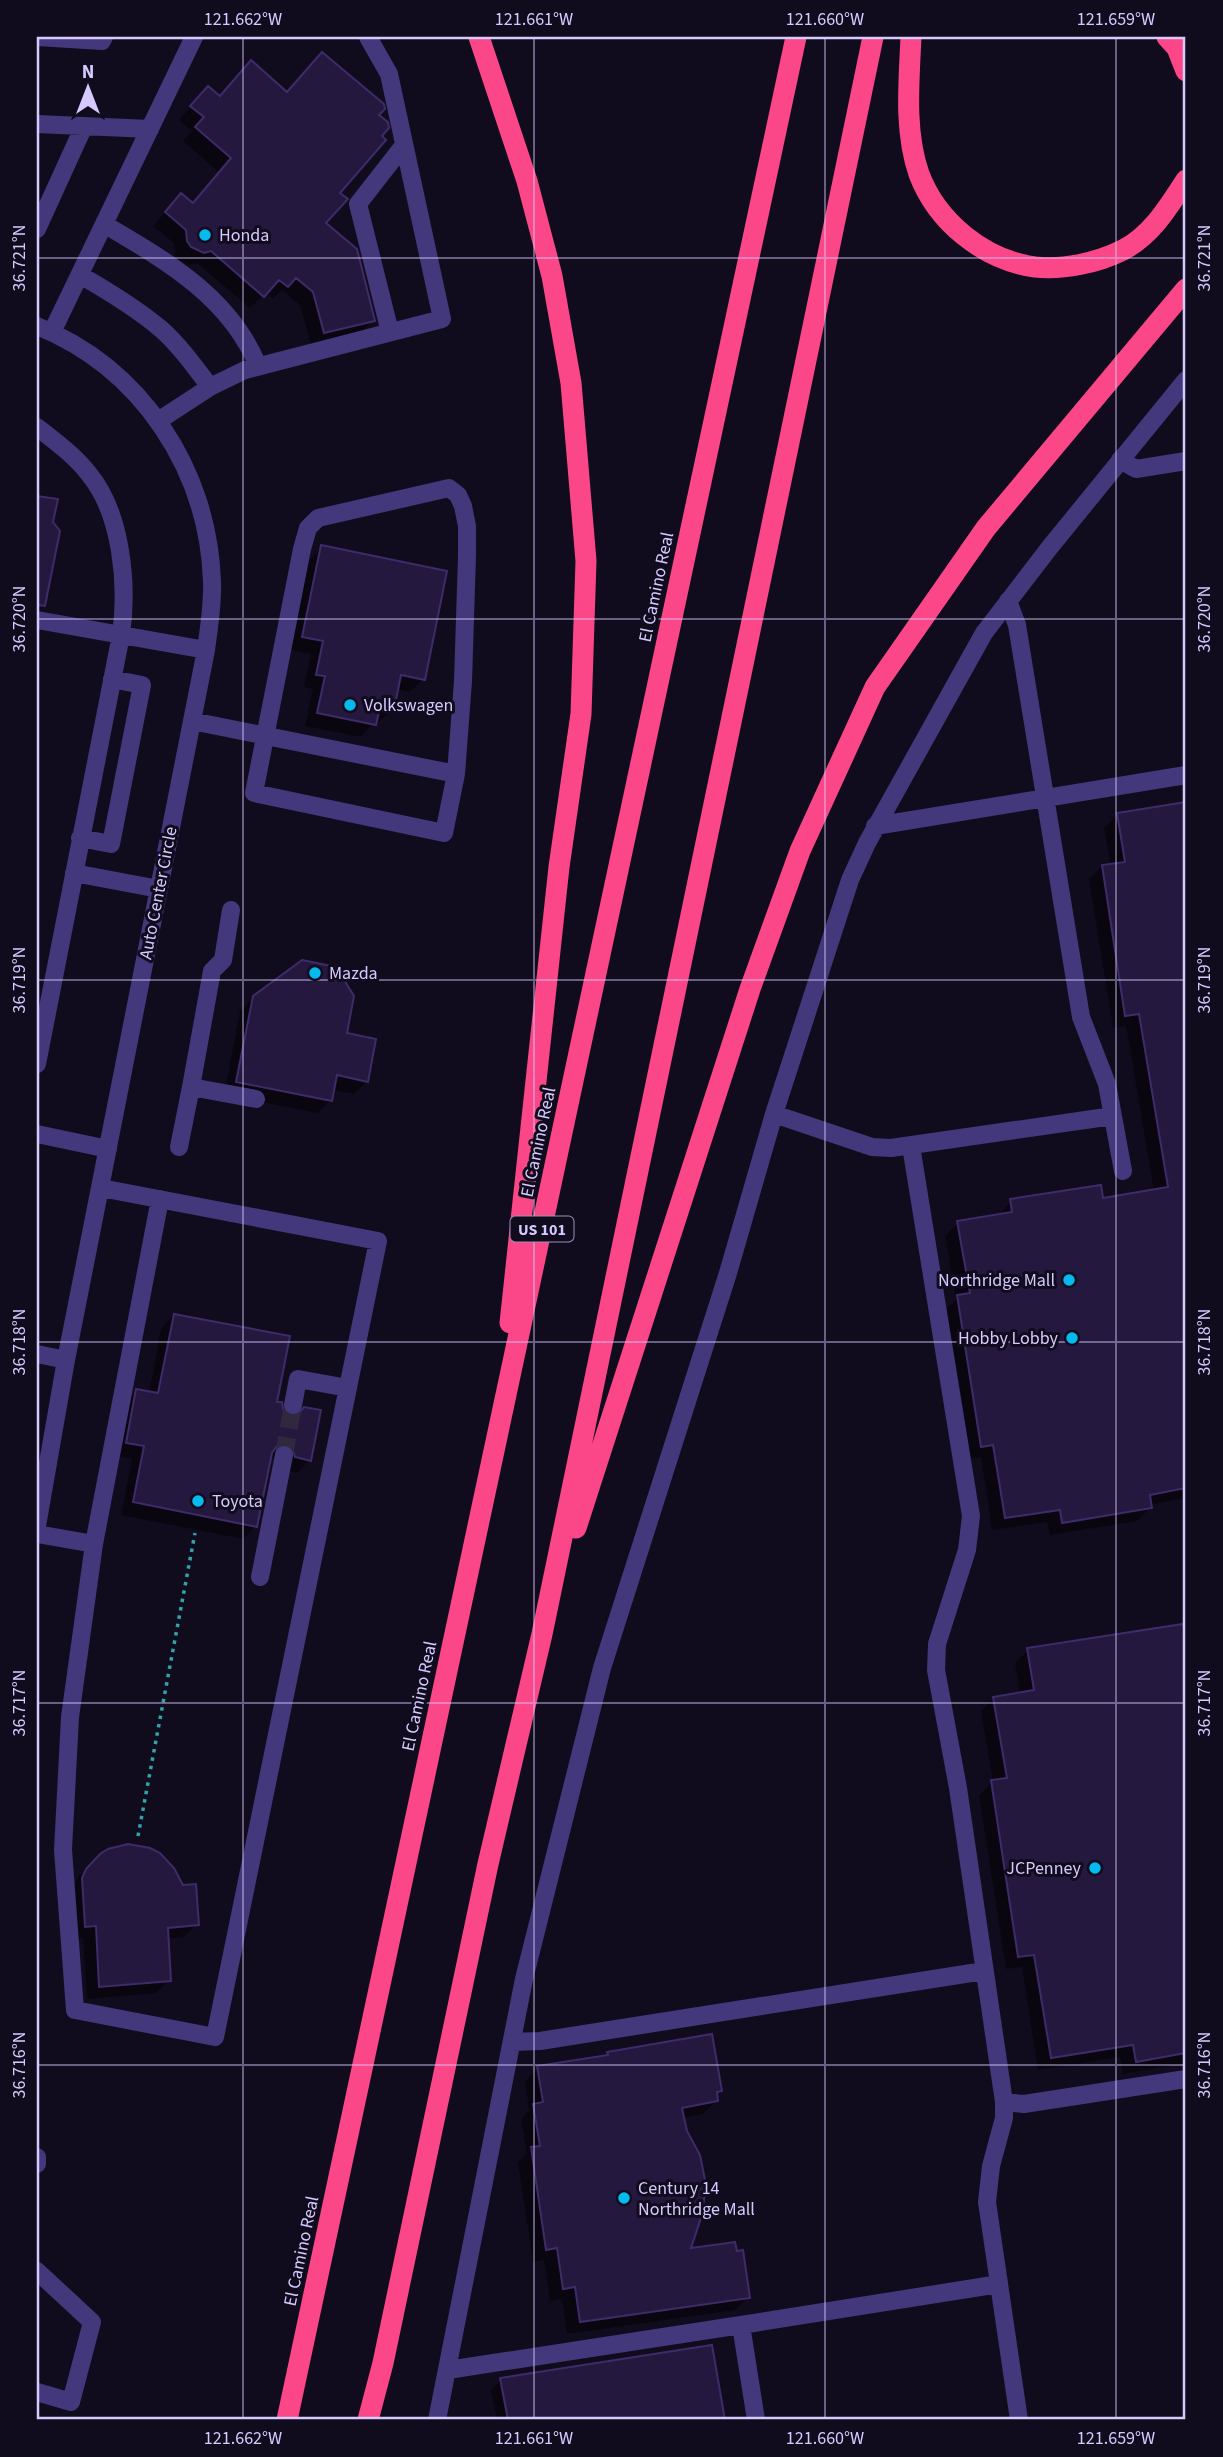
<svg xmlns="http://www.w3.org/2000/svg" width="1223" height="2457" viewBox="0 0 1223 2457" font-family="'Source Sans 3',sans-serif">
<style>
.shadow{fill:#0007}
.building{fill:#25183e;stroke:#3f2b69;stroke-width:2}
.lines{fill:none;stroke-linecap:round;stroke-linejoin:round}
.minor-tunnel{stroke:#2f283f;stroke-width:18;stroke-dasharray:18 9;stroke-linecap:butt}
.path{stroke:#2fa4ac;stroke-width:3.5;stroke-dasharray:3.5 5;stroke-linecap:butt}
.minor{stroke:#43387b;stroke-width:18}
.highway{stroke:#fb4787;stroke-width:21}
.ticks{fill:none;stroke:#d6c9fe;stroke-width:2;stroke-opacity:0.45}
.poi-dot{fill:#05baee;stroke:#110c1d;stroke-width:2.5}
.labels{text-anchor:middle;stroke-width:6;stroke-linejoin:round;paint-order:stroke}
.shield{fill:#110c1d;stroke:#9b90ba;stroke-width:2}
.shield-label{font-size:16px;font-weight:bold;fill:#d6c9fe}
.poi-label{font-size:18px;fill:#d6c9fe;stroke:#110c1d;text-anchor:start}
.street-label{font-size:18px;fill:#d6c9fe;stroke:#110c1d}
.neatline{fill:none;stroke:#d6c9fe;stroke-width:2.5}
.ticks-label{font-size:18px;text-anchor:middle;fill:#d6c9fe}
</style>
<rect width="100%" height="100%" fill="#110c1d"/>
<!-- shadow -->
<path class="shadow" d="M 286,94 L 377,115 L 323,223 L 374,320 L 360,333 L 311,345 L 300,305 L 282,290 L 273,299 L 266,292 L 250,308 L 197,263 L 190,265 L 178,260 L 175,255 L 174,243 L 153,226 L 168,209 L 192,204 L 219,172 L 183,141 L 192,131 L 179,120 L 195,102 Z
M 37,498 L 56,500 L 52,522 L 44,604 L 37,612 Z
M 322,547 L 423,679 L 410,692 L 396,689 L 392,709 L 379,722 L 375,721 L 361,737 L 305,726 L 313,689 L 304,687 L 311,654 L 290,650 L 309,560 Z
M 1186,804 L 1186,1498 L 1150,1505 L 1150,1508 L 1137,1521 L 1050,1535 L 1047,1522 L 992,1530 L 981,1457 L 968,1459 L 945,1310 L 956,1299 L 945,1236 L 958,1223 L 998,1216 L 1011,1201 L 1102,1200 L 1154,1191 L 1126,1026 L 1113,1028 L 1089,879 L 1102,866 L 1111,865 L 1104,828 L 1117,815 Z
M 254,997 L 345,1035 L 367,1081 L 354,1094 L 333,1090 L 331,1100 L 318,1113 L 224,1095 L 240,1011 Z
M 174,1315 L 290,1418 L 310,1460 L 297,1473 L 282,1470 L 279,1460 L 272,1456 L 256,1526 L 243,1539 L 121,1515 L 132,1459 L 114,1455 L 124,1404 L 137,1391 L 149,1393 L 161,1329 Z
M 1182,1626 L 1186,1649 L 1186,2063 L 1123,2074 L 1120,2057 L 1038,2070 L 1022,1967 L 1006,1969 L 979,1795 L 993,1782 L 981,1711 L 994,1698 L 1020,1694 L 1015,1663 L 1028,1650 Z
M 93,1862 L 197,1924 L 184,1937 L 167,1939 L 169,1980 L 156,1993 L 87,1999 L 83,1938 L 73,1939 L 69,1893 L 79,1876 Z
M 608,2054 L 720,2090 L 715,2095 L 716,2101 L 703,2114 L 683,2118 L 688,2250 L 748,2297 L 735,2310 L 567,2334 L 562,2299 L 550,2301 L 544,2260 L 533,2262 L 518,2162 L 527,2154 L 521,2119 L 529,2110 L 525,2081 L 538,2068 L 604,2058 Z
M 711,2347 L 723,2420 L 497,2420 L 491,2390 L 501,2380 Z"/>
<!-- building -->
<path class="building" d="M 322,52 L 384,104 L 385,109 L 379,115 L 388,122 L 389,128 L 382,136 L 386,140 L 340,193 L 348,199 L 326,223 L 357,249 L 375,321 L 324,333 L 313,292 L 296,278 L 288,287 L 279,280 L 264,297 L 211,251 L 204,253 L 191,247 L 187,241 L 186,230 L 165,212 L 181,193 L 193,203 L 231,158 L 195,127 L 204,117 L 190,106 L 208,86 L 220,96 L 251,60 L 287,92 Z
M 37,496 L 58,499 L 53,522 L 60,531 L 45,606 L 37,605 Z
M 321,545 L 447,571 L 425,680 L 401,675 L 394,710 L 380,707 L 376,725 L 317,713 L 325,676 L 316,675 L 323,641 L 302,637 Z
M 1186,802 L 1186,1488 L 1150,1495 L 1152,1508 L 1062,1523 L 1060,1510 L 1005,1518 L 993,1445 L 981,1447 L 957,1295 L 970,1293 L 957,1221 L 1012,1212 L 1010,1199 L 1101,1185 L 1103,1198 L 1168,1187 L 1139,1014 L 1125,1016 L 1102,865 L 1125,862 L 1117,813 Z
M 302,960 L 336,967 L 354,996 L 347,1033 L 376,1039 L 368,1082 L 337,1075 L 332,1101 L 236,1082 L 253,996 Z
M 174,1314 L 290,1336 L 277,1402 L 282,1402 L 283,1409 L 290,1416 L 297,1415 L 304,1407 L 321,1410 L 311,1461 L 295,1457 L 292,1447 L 286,1444 L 276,1447 L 272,1453 L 257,1527 L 133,1502 L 144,1446 L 126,1443 L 136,1389 L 158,1393 Z
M 1183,1624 L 1186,1640 L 1186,2053 L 1136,2062 L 1133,2045 L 1051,2058 L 1034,1955 L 1018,1957 L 991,1780 L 1007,1778 L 993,1697 L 1034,1690 L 1027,1648 Z
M 128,1844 L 150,1848 L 160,1853 L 174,1868 L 183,1885 L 196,1884 L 199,1925 L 168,1928 L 171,1981 L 99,1987 L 96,1926 L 85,1927 L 82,1878 L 86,1869 L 100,1854 L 108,1849 Z
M 712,2034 L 722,2091 L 717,2092 L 718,2101 L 682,2108 L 687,2131 L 700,2155 L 706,2185 L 702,2215 L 691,2248 L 735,2242 L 737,2251 L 743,2250 L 750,2298 L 580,2322 L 575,2287 L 563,2289 L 557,2248 L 546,2250 L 531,2147 L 540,2146 L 533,2104 L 543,2102 L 537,2066 L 608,2055 L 607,2052 Z
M 712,2345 L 725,2420 L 508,2420 L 500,2378 Z"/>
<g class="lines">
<!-- minor-tunnel -->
<path class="minor-tunnel" d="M 284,1455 L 293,1405"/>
<!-- path -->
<path class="path" d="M 138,1836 L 195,1533"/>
<!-- minor -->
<path class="minor" d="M 37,37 L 102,41 L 104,37
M 37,124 L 150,129
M 104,224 C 165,260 230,297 258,366
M 37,229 L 84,126
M 80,275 C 108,291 136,308 161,329 C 180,346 195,367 210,387
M 37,326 C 141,368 208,469 212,581 C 213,604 209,627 206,650 L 66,1360 L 37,1526
M 52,332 L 194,37
M 390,332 L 358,204 L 404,145
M 158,421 L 210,387 L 245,370 L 442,319 L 389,74 L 368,37
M 37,427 C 55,441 75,456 89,474 C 122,514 128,585 121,635 L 37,1064
M 1120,460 L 1136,469 L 1186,461
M 449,488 L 458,495 L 463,506 L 467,526 L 467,556 L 463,681 L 456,774 L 444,833 L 254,793 L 302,549 L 308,528 L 318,518 Z
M 1008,601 L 1017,625 L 1081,1017 L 1107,1084 L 1123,1171
M 37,620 L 206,650
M 192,721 L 456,774
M 875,826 L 1186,775
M 80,838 L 111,844 L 142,685 L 112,679
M 74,873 L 159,889
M 191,1087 L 212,971 L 223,960 L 231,910
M 774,1114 L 872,1147 L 891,1148 L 1113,1116
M 37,1134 L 108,1149
M 911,1146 L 971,1516 L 967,1550 L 937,1644 L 936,1670 L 958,1788 L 1004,2102 L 1004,2118 L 991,2166 L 987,2202 L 1019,2420
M 179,1147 L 191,1087 L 256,1099
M 101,1188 L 378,1241 L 215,2037 L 75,2010 L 63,1850 L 70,1717 L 94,1544 L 160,1199
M 37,1354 L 66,1360
M 293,1405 L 298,1379 L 348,1388
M 37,1534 L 94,1544
M 260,1577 L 284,1455
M 512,2042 L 540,2041 L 984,1971
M 1004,2102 L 1024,2104 L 1186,2079
M 37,2157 L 37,2164
M 37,2271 L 92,2322 L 71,2402 L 37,2392
M 448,2370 L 741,2325
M 437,2420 L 524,1979 L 602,1668 L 728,1273 L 774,1114 L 850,880 L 867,843 L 984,633 L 1050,547 L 1186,380
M 756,2420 L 741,2325 L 999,2284"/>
<!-- highway -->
<path class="highway" d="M 479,37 L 527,181 L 552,276 L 571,383 L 586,561 L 581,714 L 559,867 L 510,1323
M 911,37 C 909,82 904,131 919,174 C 937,222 984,260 1035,267 C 1063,270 1097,263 1123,250 C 1152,235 1169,206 1186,180
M 1167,37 L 1177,48 L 1186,71
M 576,1528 L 750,989 L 800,851 L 875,687 L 986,528 L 1186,289
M 287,2420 L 796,37
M 368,2420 L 383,2363 L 488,1864 L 542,1634 L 873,37"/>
</g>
<!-- ticks -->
<path class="ticks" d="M 243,37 L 243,2420M 534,37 L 534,2420M 825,37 L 825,2420M 1116,37 L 1116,2420M 37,258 L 1186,258M 37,619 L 1186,619M 37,980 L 1186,980M 37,1342 L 1186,1342M 37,1703 L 1186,1703M 37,2065 L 1186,2065"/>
<!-- markers -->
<g class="poi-dot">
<circle cx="205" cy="235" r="7"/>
<circle cx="350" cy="705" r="7"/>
<circle cx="315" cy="973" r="7"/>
<circle cx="1069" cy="1280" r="7"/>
<circle cx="1072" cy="1338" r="7"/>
<circle cx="198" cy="1501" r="7"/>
<circle cx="1095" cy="1868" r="7"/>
<circle cx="624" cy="2198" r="7"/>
</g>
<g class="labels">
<!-- shield labels -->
<rect class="shield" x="510.5" y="1216.5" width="63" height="25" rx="5"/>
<g class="shield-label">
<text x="542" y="1235">US 101</text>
</g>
<!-- poi labels -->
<g class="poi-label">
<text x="219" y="241">Honda</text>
<text x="364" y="711">Volkswagen</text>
<text x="329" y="979">Mazda</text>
<text x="1055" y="1286" text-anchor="end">Northridge Mall</text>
<text x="1058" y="1344" text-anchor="end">Hobby Lobby</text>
<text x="212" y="1507">Toyota</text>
<text x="1081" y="1874" text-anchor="end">JCPenney</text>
<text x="638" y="2194">Century 14<tspan x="638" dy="21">Northridge Mall</tspan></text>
</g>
<!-- street labels -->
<g class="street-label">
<text transform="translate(656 587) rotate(-78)" y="6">El Camino Real</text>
<text transform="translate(158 893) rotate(-79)" y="6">Auto Center Circle</text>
<text transform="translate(538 1142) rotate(-78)" y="6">El Camino Real</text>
<text transform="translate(419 1696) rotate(-78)" y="6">El Camino Real</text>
<text transform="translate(301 2251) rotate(-78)" y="6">El Camino Real</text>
</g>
</g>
<!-- border -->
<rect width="1223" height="2457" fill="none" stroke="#110c1d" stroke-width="77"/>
<!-- north arrow -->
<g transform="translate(88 88)" stroke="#110c1d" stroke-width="5" paint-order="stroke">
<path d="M0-5L12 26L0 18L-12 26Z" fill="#d6c9fe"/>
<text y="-10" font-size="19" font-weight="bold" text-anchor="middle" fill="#d6c9fe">N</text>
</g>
<rect x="38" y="38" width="1146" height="2380" class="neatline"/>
<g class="ticks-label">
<text x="243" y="25">121.662°W</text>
<text x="534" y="25">121.661°W</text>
<text x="825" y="25">121.660°W</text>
<text x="1116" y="25">121.659°W</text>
<text transform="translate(19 258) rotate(-90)" y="6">36.721°N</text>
<text transform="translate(1204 258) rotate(-90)" y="6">36.721°N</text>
<text transform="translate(19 619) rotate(-90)" y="6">36.720°N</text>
<text transform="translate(1204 619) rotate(-90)" y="6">36.720°N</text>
<text transform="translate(19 980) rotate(-90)" y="6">36.719°N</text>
<text transform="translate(1204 980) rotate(-90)" y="6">36.719°N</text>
<text transform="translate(19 1342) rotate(-90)" y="6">36.718°N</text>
<text transform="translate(1204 1342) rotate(-90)" y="6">36.718°N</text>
<text transform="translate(19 1703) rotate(-90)" y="6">36.717°N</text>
<text transform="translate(1204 1703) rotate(-90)" y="6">36.717°N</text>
<text transform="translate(19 2065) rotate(-90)" y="6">36.716°N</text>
<text transform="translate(1204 2065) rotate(-90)" y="6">36.716°N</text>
<text x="243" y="2444">121.662°W</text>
<text x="534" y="2444">121.661°W</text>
<text x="825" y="2444">121.660°W</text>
<text x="1116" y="2444">121.659°W</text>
</g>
</svg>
